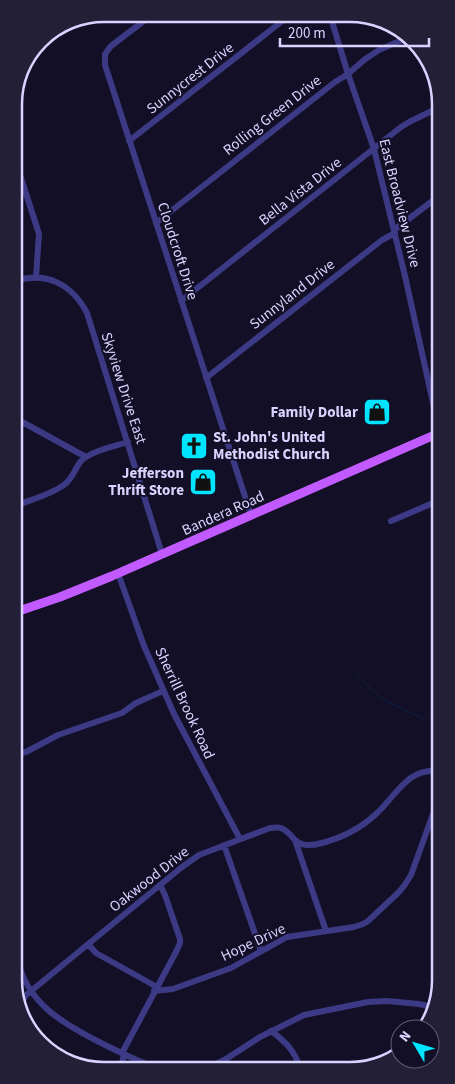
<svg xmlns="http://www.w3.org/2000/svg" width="455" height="1084" viewBox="0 0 455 1084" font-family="'Source Sans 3',sans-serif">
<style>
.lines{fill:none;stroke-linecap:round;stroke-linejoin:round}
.stream{stroke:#0c2248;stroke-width:1}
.minor{stroke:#3d3a85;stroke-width:6}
.major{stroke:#c25bff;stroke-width:9}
.labels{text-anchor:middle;stroke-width:4;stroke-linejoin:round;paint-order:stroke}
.street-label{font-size:15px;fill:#d9d4ff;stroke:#130f26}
.poi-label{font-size:15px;font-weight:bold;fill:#d9d4ff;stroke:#130f26;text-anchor:end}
.rim{fill:none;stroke:#d9d4ff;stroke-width:2.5}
</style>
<rect width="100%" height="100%" fill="#130f26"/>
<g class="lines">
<!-- stream -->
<path class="stream" d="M 356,674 L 381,698 L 426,720"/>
<!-- minor -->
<path class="minor" d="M 153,14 L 111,46 L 105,54 L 105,65 L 251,515
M 330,15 L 348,74 L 374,149 L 405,276 L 439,430
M 129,141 L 290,15
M 14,156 L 39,234 L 36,277
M 156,223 L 335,82 L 348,74 L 364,60 L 379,50 L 409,37
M 394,230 L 439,196
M 15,281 C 46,271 72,284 87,313 L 162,554
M 181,301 L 401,127 L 411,121 L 438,108
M 206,378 L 382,240 L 395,233
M 15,418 L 86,457
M 15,506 C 30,500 53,494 65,484 C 73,478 75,468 81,461 C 91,451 115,446 128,442
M 391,521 L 440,500
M 118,573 L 144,646 L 174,714 L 240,839
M 16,755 L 26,752 L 58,735 L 122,713 L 136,703 L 163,691
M 295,840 L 326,931
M 224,845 L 261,951
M 88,944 L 96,953 L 157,987
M 17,957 C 26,1004 65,1025 105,1045 C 122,1053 139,1062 157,1068
M 154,991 L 173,989 L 231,968 L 287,937 L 354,927 L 363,924 L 368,921 L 398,893 L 404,886 L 411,875 L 433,814 L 440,799
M 19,1007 L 26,995 L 31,991 L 182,867 L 199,855 L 270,828 C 273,828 278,827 281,828 C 286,830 290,834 293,838 C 301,847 311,846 322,843 C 341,838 361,828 376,814 C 397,795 407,767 440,771
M 271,1031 C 285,1041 295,1051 300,1068
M 122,1053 L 176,952 L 180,943 L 180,939 L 165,895 L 160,885
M 121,1068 L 124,1054
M 208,1068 L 226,1059 L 260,1037 L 304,1015 L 368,1002 L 387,1001 L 419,1004 L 432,1007"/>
<!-- major -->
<path class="major" d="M 16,612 L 60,597 L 112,576 L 439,433"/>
</g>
<!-- icons -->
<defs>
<g id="shop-square" transform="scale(1.4375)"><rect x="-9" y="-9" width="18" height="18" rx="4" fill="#00e5ff" stroke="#130f26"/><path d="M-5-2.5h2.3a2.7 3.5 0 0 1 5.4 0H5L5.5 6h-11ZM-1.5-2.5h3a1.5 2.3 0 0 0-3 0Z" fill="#111"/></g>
<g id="church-square" transform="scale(1.4375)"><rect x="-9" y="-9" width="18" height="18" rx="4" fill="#00e5ff" stroke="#130f26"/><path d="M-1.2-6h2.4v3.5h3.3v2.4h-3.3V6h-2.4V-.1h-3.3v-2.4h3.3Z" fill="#111"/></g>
</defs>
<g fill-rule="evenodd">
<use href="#shop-square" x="377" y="412"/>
<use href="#church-square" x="194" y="446"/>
<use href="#shop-square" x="203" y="482"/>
</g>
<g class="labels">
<!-- street labels -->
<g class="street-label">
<text transform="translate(190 78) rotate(-38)" y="5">Sunnycrest Drive</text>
<text transform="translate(272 115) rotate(-38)" y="5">Rolling Green Drive</text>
<text transform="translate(300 191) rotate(-38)" y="5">Bella Vista Drive</text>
<text transform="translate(400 203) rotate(76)" y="5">East Broadview Drive</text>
<text transform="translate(178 251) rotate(72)" y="5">Cloudcroft Drive</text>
<text transform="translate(292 294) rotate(-38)" y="5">Sunnyland Drive</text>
<text transform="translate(124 388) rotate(72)" y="5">Skyview Drive East</text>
<text transform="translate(223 513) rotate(-24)" y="5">Bandera Road</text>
<text transform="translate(185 703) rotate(65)" y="5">Sherrill Brook Road</text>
<text transform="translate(149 879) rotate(-38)" y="5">Oakwood Drive</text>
<text transform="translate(253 942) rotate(-25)" y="5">Hope Drive</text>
</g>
<!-- poi labels -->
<g class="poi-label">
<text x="358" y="417">Family Dollar</text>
<text x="213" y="442" text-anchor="start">St. John's United<tspan x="213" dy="17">Methodist Church</tspan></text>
<text x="184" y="478">Jefferson<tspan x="184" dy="17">Thrift Store</tspan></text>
</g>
</g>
<!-- crop -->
<path d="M0 0H455V1084H0ZM104 22H350A82 82 0 0 1 432 104V980A82 82 0 0 1 350 1062H104A82 82 0 0 1 22 980V104A82 82 0 0 1 104 22Z" fill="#231f37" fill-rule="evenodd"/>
<path class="rim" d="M104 22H350A82 82 0 0 1 432 104V980A82 82 0 0 1 350 1062H104A82 82 0 0 1 22 980V104A82 82 0 0 1 104 22Z"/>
<!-- north arrow -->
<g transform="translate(415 1044) rotate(308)"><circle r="24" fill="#130f26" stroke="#625e7d"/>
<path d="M0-4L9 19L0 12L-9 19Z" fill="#00e5ff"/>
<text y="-8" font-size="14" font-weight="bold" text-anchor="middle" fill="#d9d4ff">N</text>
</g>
<!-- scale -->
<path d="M280 38v8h149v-8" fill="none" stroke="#d9d4ff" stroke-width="2.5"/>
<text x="288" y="38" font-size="15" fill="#d9d4ff" stroke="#130f26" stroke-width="4" paint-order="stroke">200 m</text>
</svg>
